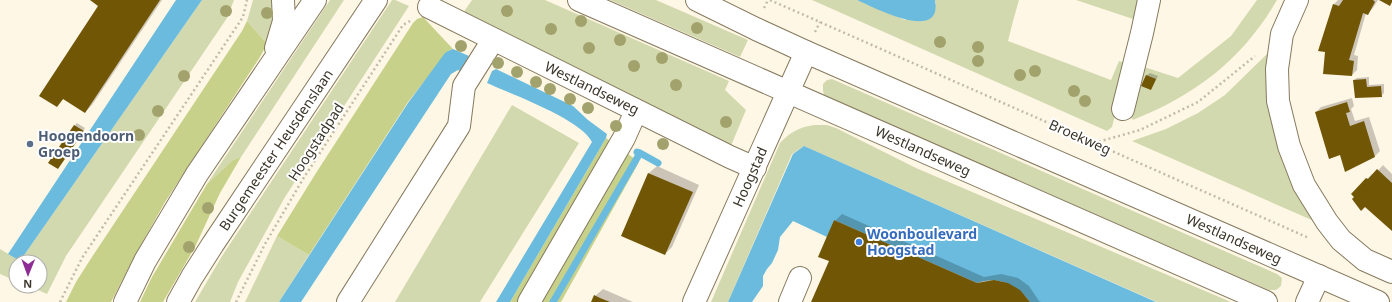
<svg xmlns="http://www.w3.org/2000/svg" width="1392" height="302" viewBox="0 0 1392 302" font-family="'Noto Sans',sans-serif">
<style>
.green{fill:#d3d9ae}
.forest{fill:#c7d18a}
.water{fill:#6abbdd}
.shadow{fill:#0003}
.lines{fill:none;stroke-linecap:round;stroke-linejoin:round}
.stream{stroke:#6abbdd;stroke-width:7}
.building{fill:#715606}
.minor-casing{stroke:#867a5f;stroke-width:24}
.major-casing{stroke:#867a5f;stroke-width:24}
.path{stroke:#c2bbab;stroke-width:2.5;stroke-dasharray:2 3;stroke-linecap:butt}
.minor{stroke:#fff;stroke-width:22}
.major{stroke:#fff;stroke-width:22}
.tree{fill:#a2a26d}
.service-dot{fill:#5c6f8a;stroke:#fff;stroke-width:1.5}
.shop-dot{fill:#3f7fe0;stroke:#fff;stroke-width:1.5}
.labels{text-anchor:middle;stroke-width:4;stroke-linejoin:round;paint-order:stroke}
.street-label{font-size:14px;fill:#3a3529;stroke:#fff}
.service-label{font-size:14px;font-weight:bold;fill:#4e5e75;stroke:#fff;text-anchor:start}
.shop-label{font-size:14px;font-weight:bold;fill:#366cbe;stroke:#fff;text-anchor:start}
</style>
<rect width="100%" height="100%" fill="#fff7e5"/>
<!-- green -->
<path class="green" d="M 202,0 L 234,0 L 227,18 L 66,256 L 47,294 L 29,286 L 40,286 L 40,262 L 16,262 L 16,281 L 0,274 L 0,249 L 20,261 Z
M 253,0 L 275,0 L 273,23 L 267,44 L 247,21 Z
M 330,0 L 344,0 L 241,157 L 233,160 L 207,184 Z
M 392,0 L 395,0 L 409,6 L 285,197 L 238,282 L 230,302 L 195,302 L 222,256 Z
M 472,0 L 545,0 L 729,81 L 725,90 L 746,110 L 730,148 L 461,16 Z
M 610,0 L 656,0 L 748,40 L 740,57 Z
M 812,0 L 857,0 L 905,20 L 936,4 L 935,0 L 1019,0 L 1013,21 L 1008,41 L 1111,80 L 1119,61 L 1128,64 L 1112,127 L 1107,131 Z
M 1076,0 L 1145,0 L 1136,20 Z
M 1257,0 L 1277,0 C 1243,59 1196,95 1133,120 L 1129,113 L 1141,66 L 1178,78 L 1231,36 Z
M 1268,53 C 1267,85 1268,117 1278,147 C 1287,173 1301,197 1314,221 L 1132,141 L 1166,129 L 1198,113 L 1225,95 Z
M 832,79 L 1277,274 L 1282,278 L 1281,286 L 1276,290 L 1269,290 L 824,96 L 823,90 L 823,84 L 827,80 Z
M 512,105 L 579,143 L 480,302 L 395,302 Z
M 814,125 L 827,125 L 836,128 L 916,168 L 1231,302 L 1157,302 L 804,146 L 792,154 L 728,302 L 711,302 L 780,143 C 790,132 800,127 814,125 Z
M 277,236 L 309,255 L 279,302 L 245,302 Z"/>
<!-- forest -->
<path class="forest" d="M 423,17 L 453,49 L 448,51 L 408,102 L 309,255 L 277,236 L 316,173 L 413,23 L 417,19 Z
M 247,21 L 267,44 L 260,57 L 165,202 L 134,257 L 111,302 L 66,302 L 76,282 L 90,260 L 242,31 Z
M 606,138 L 639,162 L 561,302 L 510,302 Z
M 241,157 L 220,193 L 195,247 L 163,302 L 140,302 L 152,277 L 207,184 L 233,160 Z"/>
<!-- water -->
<path class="water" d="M 176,0 L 202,0 L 20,261 L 8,254 Z
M 857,0 L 935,0 C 943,44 873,7 857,0 Z
M 453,49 L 469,56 L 460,71 L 458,70 L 451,74 L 301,302 L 279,302 L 408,103 L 445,53 L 448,51 Z
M 496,69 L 573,106 L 588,120 L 607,134 L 606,138 L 510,302 L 496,302 L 592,142 C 581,119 511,94 487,83 L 492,71 Z
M 804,146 L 1156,302 L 1030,302 C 1017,285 998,275 977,283 L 834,220 L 827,237 L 793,221 L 780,237 L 778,250 L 772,263 L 767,269 L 763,276 L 763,286 L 752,302 L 728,302 L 793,154 Z"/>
<!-- shadow -->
<path class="shadow" d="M 92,0 L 162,0 L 92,105 L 85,112 L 64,98 L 57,106 L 100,5 Z
M 1338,0 L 1378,0 L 1373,8 L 1368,13 L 1366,13 L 1354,55 L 1358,56 L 1357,70 L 1352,75 L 1334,4 Z
M 1150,73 L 1158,76 L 1153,86 L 1151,89 L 1143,86 L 1147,75 Z
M 1369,77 L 1369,85 L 1384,84 L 1384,93 L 1381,96 L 1354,80 L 1357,78 Z
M 1352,98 L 1354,106 L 1351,109 L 1355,121 L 1369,117 L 1380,151 L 1375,156 L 1346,171 L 1341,154 L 1316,112 L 1321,107 Z
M 77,123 L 85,128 L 60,165 L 74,126 Z
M 1383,165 L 1392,174 L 1392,230 L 1352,194 L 1372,174 L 1374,175 Z
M 657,166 L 699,185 L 672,247 L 665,254 L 622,235 L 649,173 Z
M 842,214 L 984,277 L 1001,274 L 1018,278 L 1029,286 L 1039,301 L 1041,302 L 813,302 L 831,261 L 835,221 Z
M 603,289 L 633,302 L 593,302 L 595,296 Z"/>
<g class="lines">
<!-- stream -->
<path class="stream" d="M 640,153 L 658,163
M 553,302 L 640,153 L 637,152"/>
</g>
<!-- building -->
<path class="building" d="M 90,0 L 160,0 L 85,113 L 63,99 L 57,107 L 39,96 L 98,6 Z
M 1343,0 L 1373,0 L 1375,2 L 1368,15 L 1363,13 L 1349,60 L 1354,61 L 1352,76 L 1323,74 L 1325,52 L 1318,51 L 1333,4 L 1339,6 Z
M 1379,0 L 1392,0 L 1392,2 L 1390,6 Z
M 1146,75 L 1156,79 L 1151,90 L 1141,86 Z
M 1366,79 L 1367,87 L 1381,86 L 1382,97 L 1355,98 L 1353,80 Z
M 1347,102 L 1350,112 L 1346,113 L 1350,126 L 1364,121 L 1375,157 L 1345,172 L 1340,155 L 1329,159 L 1315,112 Z
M 74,125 L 84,131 L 58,169 L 48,163 Z
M 1377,169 L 1392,183 L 1392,231 L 1365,207 L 1361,211 L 1352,199 L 1354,197 L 1351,194 L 1366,178 L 1368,179 Z
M 648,173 L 693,192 L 665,255 L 621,236 Z
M 834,220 L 977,283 L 994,280 L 1008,283 L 1020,290 L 1030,302 L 811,302 L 829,261 L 818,257 Z
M 594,295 L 600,298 L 610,302 L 591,302 Z"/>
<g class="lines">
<!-- minor casing -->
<g class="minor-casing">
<path id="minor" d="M 1297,0 L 1282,34 L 1277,69 L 1278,101 L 1289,146 L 1304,185 L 1327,222 L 1341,240 L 1365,260 L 1392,272
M 429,7 L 730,157 L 755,168
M 1123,109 L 1142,33 L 1149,0
M 348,302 L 459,126 L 464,86 L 493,40
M 529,302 L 624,138 L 636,111
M 694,302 L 806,52
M 790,302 L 800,278
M 1307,302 L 1319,276"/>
</g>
<!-- major casing -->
<g class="major-casing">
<path id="major" d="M 579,0 L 1266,302
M 697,0 L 756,29 L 806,52 L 1378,302
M 276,48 L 284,21 L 283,0
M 125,302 L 145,261 L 197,174 L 315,0
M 178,302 L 192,277 L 213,244 L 376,0"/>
</g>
<!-- path -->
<path class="path" d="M 770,0 L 1309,238
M 764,8 L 768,0
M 815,32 L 820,22
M 1094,143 L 1140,130 L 1198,102 L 1255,56
M 60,302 L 82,258 L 243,17 L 247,0
M 236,302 L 265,244 L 303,179 L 403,25 L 410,21"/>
<!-- minor -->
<use href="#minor" class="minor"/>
<!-- major -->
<use href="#major" class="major"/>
</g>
<!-- trees -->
<g class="tree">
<circle cx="226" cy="11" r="6"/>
<circle cx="507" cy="11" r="6"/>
<circle cx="267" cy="13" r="6"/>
<circle cx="581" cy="21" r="6"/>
<circle cx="697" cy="28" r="6"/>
<circle cx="551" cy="29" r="6"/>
<circle cx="620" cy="40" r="6"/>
<circle cx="940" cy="42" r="6"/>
<circle cx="461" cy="46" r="6"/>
<circle cx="978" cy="47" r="6"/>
<circle cx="589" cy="48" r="6"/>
<circle cx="662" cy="58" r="6"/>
<circle cx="978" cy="61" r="6"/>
<circle cx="498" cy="63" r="6"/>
<circle cx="634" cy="66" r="6"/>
<circle cx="1035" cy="71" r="6"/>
<circle cx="517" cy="72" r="6"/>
<circle cx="1020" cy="75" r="6"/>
<circle cx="184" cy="76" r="6"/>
<circle cx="536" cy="82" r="6"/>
<circle cx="676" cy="85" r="6"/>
<circle cx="550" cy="89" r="6"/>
<circle cx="1074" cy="91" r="6"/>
<circle cx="570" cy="99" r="6"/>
<circle cx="1085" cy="101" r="6"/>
<circle cx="588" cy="108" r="6"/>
<circle cx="158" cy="111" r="6"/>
<circle cx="726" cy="122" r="6"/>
<circle cx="616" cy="126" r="6"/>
<circle cx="139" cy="135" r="6"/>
<circle cx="663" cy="144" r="6"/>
<circle cx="208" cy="208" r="6"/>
<circle cx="189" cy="247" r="6"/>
</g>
<!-- markers -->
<circle class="service-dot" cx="30" cy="144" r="4"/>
<circle class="shop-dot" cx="859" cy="242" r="4"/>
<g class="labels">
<!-- street labels -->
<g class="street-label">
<text transform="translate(592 88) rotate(26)" y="5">Westlandseweg</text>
<text transform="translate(1080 137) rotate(24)" y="5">Broekweg</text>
<text transform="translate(316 142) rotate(-57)" y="5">Hoogstadpad</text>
<text transform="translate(276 150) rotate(-56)" y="5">Burgemeester Heusdenslaan</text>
<text transform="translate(923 151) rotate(24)" y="5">Westlandseweg</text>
<text transform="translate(750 177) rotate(-66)" y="5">Hoogstad</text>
<text transform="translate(1234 239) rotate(24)" y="5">Westlandseweg</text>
</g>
<!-- service labels -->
<g class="service-label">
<text x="38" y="141">Hoogendoorn<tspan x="38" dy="16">Groep</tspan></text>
</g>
<!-- shop labels -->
<g class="shop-label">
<text x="867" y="239">Woonboulevard<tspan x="867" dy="16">Hoogstad</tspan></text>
</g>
</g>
<!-- north arrow -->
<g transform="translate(28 274) rotate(181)"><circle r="19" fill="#ffffff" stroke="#b0aea9"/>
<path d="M0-3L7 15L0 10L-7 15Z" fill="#8f2d94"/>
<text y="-6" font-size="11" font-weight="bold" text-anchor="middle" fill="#3a3529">N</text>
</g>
</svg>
